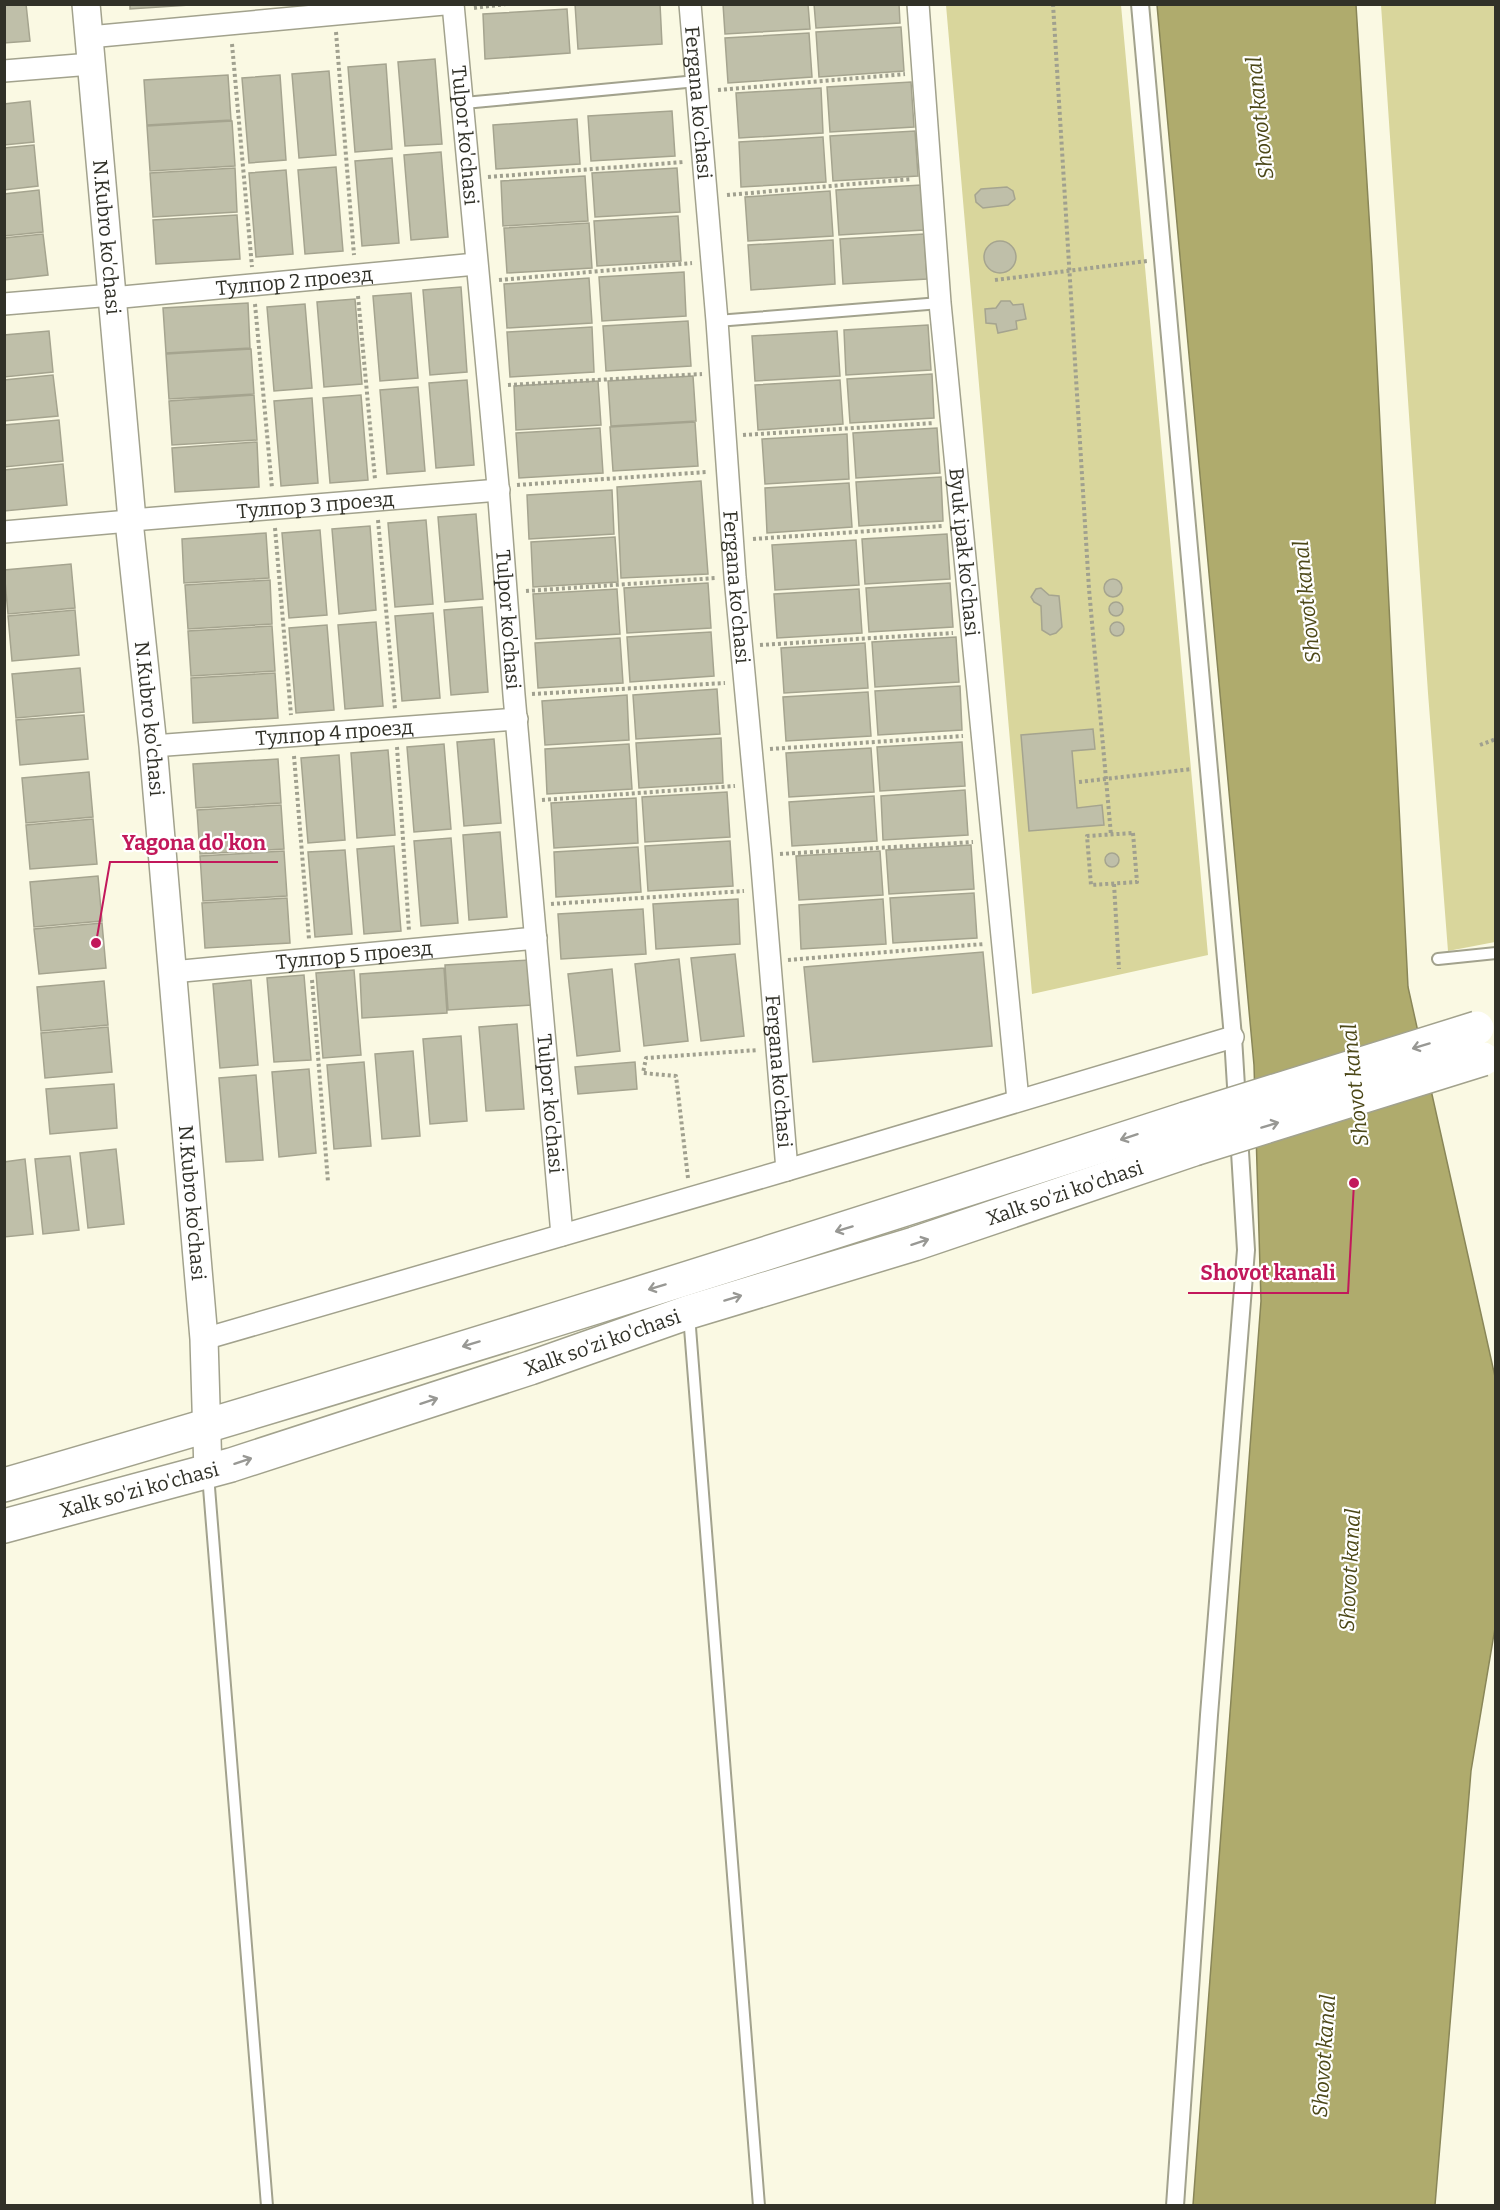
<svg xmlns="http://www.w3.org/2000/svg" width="1500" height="2210" viewBox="0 0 1500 2210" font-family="Bitter,serif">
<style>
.green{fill:#d9d69c}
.water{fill:#afab6d;stroke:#898658;stroke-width:1.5}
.building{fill:#bfbfa9;stroke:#a5a48f;stroke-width:1.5}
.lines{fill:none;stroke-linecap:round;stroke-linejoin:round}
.service-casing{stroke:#a2a28d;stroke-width:14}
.pedestrian-casing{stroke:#a2a28d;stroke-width:20}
.minor-casing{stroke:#a2a28d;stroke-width:24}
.tertiary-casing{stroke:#a2a28d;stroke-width:30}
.primary-casing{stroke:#a2a28d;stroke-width:36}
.path{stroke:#a0a08f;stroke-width:4;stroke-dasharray:3 3;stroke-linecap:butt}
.service{stroke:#fff;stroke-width:10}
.pedestrian{stroke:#fff;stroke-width:16}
.minor{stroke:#fff;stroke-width:21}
.tertiary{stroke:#fff;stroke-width:27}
.primary{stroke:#fff;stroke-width:33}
.primary-bridge-casing{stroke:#a2a28d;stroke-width:36;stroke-linecap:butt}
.primary-bridge{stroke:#fff;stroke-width:33}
.oneway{stroke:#989894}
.labels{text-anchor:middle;stroke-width:4.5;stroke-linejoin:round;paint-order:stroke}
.street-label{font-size:20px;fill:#313128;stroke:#fff}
.water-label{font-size:21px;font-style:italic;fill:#4c4818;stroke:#fff}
.leader{fill:none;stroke:#c2185b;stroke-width:2}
.callout-dot{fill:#c2185b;stroke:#fff;stroke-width:2}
.callout-label{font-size:21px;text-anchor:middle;font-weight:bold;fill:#c2185b;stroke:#fff;stroke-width:4.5;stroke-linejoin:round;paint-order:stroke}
</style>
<rect width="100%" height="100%" fill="#faf9e3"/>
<!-- green -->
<path class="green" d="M 946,5 L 1121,5 L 1208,955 L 1032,994 Z
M 1381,5 L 1495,5 L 1495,942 L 1448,951 L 1428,693 Z"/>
<!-- water -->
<path class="water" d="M 1157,5 L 1356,5 L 1372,264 L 1408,987 L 1496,1381 L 1495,1628 L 1471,1771 L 1435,2205 L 1193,2205 L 1261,1301 L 1254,1065 Z"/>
<!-- building -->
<path class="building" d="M 4,4 L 26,4 L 30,41 L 4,43 Z
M 130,4 L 205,4 L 130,9 Z
M 575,4 L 660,4 L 662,44 L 578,49 Z
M 723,4 L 808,4 L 810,29 L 725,34 Z
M 723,4 L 808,4 L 810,29 L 725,34 Z
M 814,4 L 899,4 L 900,23 L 816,28 Z
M 814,4 L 899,4 L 900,23 L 816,28 Z
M 567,9 L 570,53 L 485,59 L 483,14 Z
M 901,27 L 904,71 L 819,77 L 816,32 Z
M 901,27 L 904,71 L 819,77 L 816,32 Z
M 809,33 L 812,77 L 728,83 L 725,38 Z
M 809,33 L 812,77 L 728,83 L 725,38 Z
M 435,59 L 442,144 L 405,146 L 398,62 Z
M 386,64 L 392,149 L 355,152 L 348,67 Z
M 329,71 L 336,155 L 299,158 L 292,74 Z
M 228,75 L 231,120 L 147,125 L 144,80 Z
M 280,75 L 286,160 L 249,163 L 242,78 Z
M 911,82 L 914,127 L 830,132 L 827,87 Z
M 911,82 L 914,127 L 830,132 L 827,87 Z
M 821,88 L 823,133 L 739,138 L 736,93 Z
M 821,88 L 823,133 L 739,138 L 736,93 Z
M 30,101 L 34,142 L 4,145 L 4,104 Z
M 672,111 L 675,156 L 591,161 L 588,116 Z
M 577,119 L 580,164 L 496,169 L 493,125 Z
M 232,121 L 235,166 L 150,171 L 147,126 Z
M 915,131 L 918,176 L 833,181 L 830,136 Z
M 915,131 L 918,176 L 833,181 L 830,136 Z
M 823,137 L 826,182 L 741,187 L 739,142 Z
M 823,137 L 826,182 L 741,187 L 739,142 Z
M 34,145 L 38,186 L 4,190 L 4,148 Z
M 441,152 L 448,237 L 411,240 L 404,155 Z
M 392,158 L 399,243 L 362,246 L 355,161 Z
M 336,167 L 343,251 L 305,254 L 298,170 Z
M 235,168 L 237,212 L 153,217 L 150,173 Z
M 677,168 L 680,212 L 595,217 L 592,173 Z
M 286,170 L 293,254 L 256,257 L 249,173 Z
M 585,176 L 588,221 L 503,226 L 501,181 Z
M 921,185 L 924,230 L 839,235 L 836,190 Z
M 921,185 L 924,230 L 839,235 L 836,190 Z
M 1007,187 L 1013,191 L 1015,199 L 1008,205 L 983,208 L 976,202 L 975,195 L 981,189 Z
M 39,190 L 43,232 L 4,236 L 4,194 Z
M 830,191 L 833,236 L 748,241 L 745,197 Z
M 830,191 L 833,236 L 748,241 L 745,197 Z
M 237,215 L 240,259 L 156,264 L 153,220 Z
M 678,216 L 681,261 L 597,266 L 594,221 Z
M 589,223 L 592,268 L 507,273 L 504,228 Z
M 43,234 L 48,275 L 4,280 L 4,238 Z
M 924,234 L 927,279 L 843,284 L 840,239 Z
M 924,234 L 927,279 L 843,284 L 840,239 Z
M 833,240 L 835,284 L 751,290 L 748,245 Z
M 833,240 L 835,284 L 751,290 L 748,245 Z
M984 257a16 16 0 1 1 32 0a16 16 0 1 1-32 0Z
M 684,272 L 686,316 L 602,321 L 599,277 Z
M 589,278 L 592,323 L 507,328 L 504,284 Z
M 461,287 L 467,372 L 430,375 L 423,290 Z
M 411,293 L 418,378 L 380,381 L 373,296 Z
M 355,299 L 362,384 L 324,387 L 317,302 Z
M 1001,301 L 1010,301 L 1013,305 L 1023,304 L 1026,319 L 1016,321 L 1017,329 L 998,333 L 996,324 L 986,323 L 985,309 L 996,308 Z
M 248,303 L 250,348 L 166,353 L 163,308 Z
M 305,304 L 312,388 L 274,391 L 267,307 Z
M 688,321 L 691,366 L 606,371 L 603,326 Z
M 928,325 L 931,370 L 846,375 L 844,330 Z
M 592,327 L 594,372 L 510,377 L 507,332 Z
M 49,331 L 53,372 L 4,377 L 4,335 Z
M 837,331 L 840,376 L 755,381 L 752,336 Z
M 251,349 L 254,394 L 169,399 L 166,354 Z
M 932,374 L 934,418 L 850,423 L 847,379 Z
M 53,375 L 58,416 L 4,421 L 4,380 Z
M 693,376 L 696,421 L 611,426 L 608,381 Z
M 467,380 L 474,465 L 436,468 L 429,383 Z
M 840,380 L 843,424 L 758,430 L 755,385 Z
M 598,381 L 601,425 L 516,430 L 514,386 Z
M 418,387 L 425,471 L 387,474 L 380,390 Z
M 254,395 L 257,440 L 172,445 L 169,401 Z
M 361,395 L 368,480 L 330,483 L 323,398 Z
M 312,398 L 318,483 L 281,486 L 274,401 Z
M 59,420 L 63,461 L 4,467 L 4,425 Z
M 695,422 L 698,466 L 613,471 L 610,427 Z
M 600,428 L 603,473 L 519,478 L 516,433 Z
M 937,428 L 940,473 L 856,478 L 853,433 Z
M 847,434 L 849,479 L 765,484 L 762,439 Z
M 257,442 L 259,487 L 175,492 L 172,448 Z
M 63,464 L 67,505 L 4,511 L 4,470 Z
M 941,477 L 943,521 L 859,526 L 856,482 Z
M 701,481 L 708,574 L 621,578 L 617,487 Z
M 849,483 L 852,527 L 767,533 L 765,488 Z
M 612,490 L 614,534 L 529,539 L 527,495 Z
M 476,514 L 483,599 L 445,602 L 438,517 Z
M 426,520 L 433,604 L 395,607 L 388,523 Z
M 370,526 L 376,610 L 339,614 L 332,529 Z
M 320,530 L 327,615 L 289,618 L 282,533 Z
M 266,533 L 269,578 L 184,583 L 182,539 Z
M 947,534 L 950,579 L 865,584 L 862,539 Z
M 615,537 L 618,582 L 533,587 L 531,542 Z
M 856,540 L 859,585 L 775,590 L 772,545 Z
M 71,564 L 75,608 L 8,614 L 4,570 Z
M1104 588a9 9 0 1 1 18 0a9 9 0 1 1-18 0Z
M 270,580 L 272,624 L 188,629 L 185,585 Z
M 708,583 L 711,628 L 627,633 L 624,588 Z
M 950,583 L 953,627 L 869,632 L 866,588 Z
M 1041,588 L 1049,595 L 1059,596 L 1062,627 L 1056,633 L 1050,635 L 1042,630 L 1041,606 L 1034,602 L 1031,597 L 1036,589 Z
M 617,589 L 620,634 L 536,639 L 533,594 Z
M 859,589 L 862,633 L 777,638 L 774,594 Z
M1109 609a7 7 0 1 1 14 0a7 7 0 1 1-14 0Z
M 482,607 L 488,692 L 451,695 L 444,610 Z
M 75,610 L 79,655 L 12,661 L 8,616 Z
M 433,613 L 440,698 L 402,701 L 395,616 Z
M1110 629a7 7 0 1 1 14 0a7 7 0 1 1-14 0Z
M 376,622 L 383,706 L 345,709 L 338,625 Z
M 327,625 L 334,710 L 296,713 L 289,628 Z
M 272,626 L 275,671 L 191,676 L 188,631 Z
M 711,632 L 714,676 L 630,682 L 627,637 Z
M 956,637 L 959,682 L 875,687 L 872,642 Z
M 620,638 L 623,683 L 538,688 L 535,643 Z
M 865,643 L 868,688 L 784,693 L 781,648 Z
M 80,668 L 84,712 L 16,718 L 12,674 Z
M 275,673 L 278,718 L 193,723 L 191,678 Z
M 960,686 L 962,730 L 878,735 L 875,691 Z
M 717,689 L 720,734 L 636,739 L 633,695 Z
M 868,692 L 871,736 L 786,741 L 783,697 Z
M 627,695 L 629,740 L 545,745 L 542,701 Z
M 84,715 L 88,759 L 20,765 L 16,720 Z
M 1093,729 L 1095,749 L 1072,751 L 1077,808 L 1102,805 L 1104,825 L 1029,831 L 1021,735 Z
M 721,738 L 723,783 L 639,788 L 636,743 Z
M 494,739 L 501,823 L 464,826 L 457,742 Z
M 962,742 L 965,786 L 880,791 L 877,747 Z
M 444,744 L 451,829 L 414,832 L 407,747 Z
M 629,744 L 632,789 L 547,794 L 545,749 Z
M 871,748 L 874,792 L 789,797 L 786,753 Z
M 388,750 L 395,835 L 357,838 L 351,753 Z
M 339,755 L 345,840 L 308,843 L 301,758 Z
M 278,759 L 281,803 L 196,808 L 193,764 Z
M 89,772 L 93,817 L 26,823 L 22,778 Z
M 965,790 L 968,835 L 883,840 L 881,796 Z
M 727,792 L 730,837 L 645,842 L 642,797 Z
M 874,796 L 877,841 L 792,846 L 789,802 Z
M 636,798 L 638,843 L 554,848 L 551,803 Z
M 281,805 L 284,849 L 200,854 L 197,810 Z
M 93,819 L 97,864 L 30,869 L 26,825 Z
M 500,832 L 507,917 L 469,920 L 463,835 Z
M 451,838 L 458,923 L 421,926 L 414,841 Z
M 730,841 L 733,886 L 648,891 L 645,846 Z
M 971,845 L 974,889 L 889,894 L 886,850 Z
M 394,846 L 401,931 L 364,934 L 357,849 Z
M 638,847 L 641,892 L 556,897 L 554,852 Z
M 345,850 L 352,934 L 315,937 L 308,852 Z
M 284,851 L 287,896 L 203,901 L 200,856 Z
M 880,851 L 883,895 L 799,900 L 796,856 Z
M1105 860a7 7 0 1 1 14 0a7 7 0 1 1-14 0Z
M 98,876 L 102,921 L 34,927 L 30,882 Z
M 974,893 L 977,938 L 893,943 L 890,898 Z
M 287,898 L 290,943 L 205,948 L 202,903 Z
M 738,899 L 740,944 L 656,949 L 653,904 Z
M 883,899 L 886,944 L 801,949 L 799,905 Z
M 643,909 L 646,954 L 561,959 L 558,914 Z
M 102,923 L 106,968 L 39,974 L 34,929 Z
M 983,952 L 992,1046 L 813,1062 L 804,967 Z
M 735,954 L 744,1036 L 701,1041 L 691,958 Z
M 679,959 L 688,1041 L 644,1046 L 635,964 Z
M 530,960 L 532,1005 L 448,1010 L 445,965 Z
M 444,968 L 447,1013 L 362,1018 L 360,974 Z
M 612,969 L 620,1051 L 577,1056 L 568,974 Z
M 354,970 L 361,1055 L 323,1058 L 316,973 Z
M 304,975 L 311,1060 L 274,1062 L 267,978 Z
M 251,980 L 258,1065 L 220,1068 L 213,984 Z
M 104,981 L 108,1025 L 41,1031 L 37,987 Z
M 517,1024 L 524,1109 L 486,1111 L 479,1027 Z
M 108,1027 L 112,1072 L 45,1078 L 41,1033 Z
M 461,1036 L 467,1121 L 430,1124 L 423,1039 Z
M 413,1051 L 420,1136 L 382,1139 L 375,1054 Z
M 364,1062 L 371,1146 L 334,1149 L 327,1065 Z
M 635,1062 L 637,1089 L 578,1094 L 575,1067 Z
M 309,1069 L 316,1153 L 279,1157 L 272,1072 Z
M 256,1075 L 263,1160 L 226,1162 L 219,1078 Z
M 114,1084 L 117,1128 L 50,1134 L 46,1089 Z
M 116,1149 L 124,1224 L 88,1228 L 80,1153 Z
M 70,1156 L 79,1230 L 43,1234 L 35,1159 Z
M 25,1159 L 33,1234 L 4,1237 L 4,1162 Z"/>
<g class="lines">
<!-- service casing -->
<g class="service-casing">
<path id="service" d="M 464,103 L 697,81
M 717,321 L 940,303
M 1438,959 L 1496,953
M 689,1315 L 759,2206
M 208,1475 L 267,2206"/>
</g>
<!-- pedestrian casing -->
<g class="pedestrian-casing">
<path id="pedestrian" d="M 1140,4 L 1233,1037 L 1246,1250 L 1209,1715 L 1175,2206"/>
</g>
<!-- minor casing -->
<g class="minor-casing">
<g id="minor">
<path id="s1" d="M 453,4 L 498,486 L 514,695 L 562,1235"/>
<path id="s2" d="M 690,4 L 717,321 L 735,577 L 761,855 L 787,1170"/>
<path id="s3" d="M 918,4 L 940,303 L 1018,1100"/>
<path d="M 89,37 L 444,4"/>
<path d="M 4,71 L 91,64"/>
<path id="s4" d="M 112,298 L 476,264"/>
<path d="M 4,304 L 112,295"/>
<path id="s5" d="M 132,520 L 499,490"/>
<path d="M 4,532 L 129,521"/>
<path id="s6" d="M 153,746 L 517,719"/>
<path id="s7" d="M 172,972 L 536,938"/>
<path d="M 204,1339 L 787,1170 L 1233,1037"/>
</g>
</g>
<!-- tertiary casing -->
<g class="tertiary-casing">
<g id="tertiary">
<path id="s8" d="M 86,4 L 132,520 L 129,521 L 153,746 L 204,1339 L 208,1472"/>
</g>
</g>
<!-- primary casing -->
<g class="primary-casing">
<g id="primary">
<path d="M 4,1485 C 400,1371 793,1246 1185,1119"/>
<path id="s9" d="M 4,1526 L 231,1465 L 530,1368 L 689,1312 L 914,1244 L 1194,1149"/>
</g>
</g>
<!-- path -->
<path class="path" d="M 1053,4 L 1089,589 L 1111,835
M 474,8 L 506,4
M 336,32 L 354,255
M 232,44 L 252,267
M 718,90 L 905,74
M 488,177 L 684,162
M 727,195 L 911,179
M 499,280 L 692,263
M 995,280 L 1147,261
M 358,296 L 375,479
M 255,304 L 272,488
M 508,385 L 702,374
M 743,435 L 934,423
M 517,485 L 707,472
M 378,520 L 395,709
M 275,528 L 291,715
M 753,539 L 943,526
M 526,591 L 716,578
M 760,645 L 953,633
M 532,694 L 725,683
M 1480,745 L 1496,739
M 397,747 L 409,931
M 770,749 L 963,736
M 294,756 L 309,939
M 1079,782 L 1192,769
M 542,800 L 735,786
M 1133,833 L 1137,882 L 1091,885 L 1087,836 Z
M 780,854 L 973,842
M 1114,884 L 1119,969
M 551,904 L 744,891
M 788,960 L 984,944
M 312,980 L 328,1182
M 688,1178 L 676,1076 L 643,1073 L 646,1058 L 758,1050"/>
<!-- service -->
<use href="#service" class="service"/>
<!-- pedestrian -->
<use href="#pedestrian" class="pedestrian"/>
<!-- minor -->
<use href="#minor" class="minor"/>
<!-- tertiary -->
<use href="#tertiary" class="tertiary"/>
<!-- primary -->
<use href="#primary" class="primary"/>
<!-- primary-bridge casing -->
<g class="primary-bridge-casing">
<path id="primary-bridge" d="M 1185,1119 L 1477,1028
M 1194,1149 L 1483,1059"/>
</g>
<!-- primary-bridge -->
<use href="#primary-bridge" class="primary-bridge"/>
</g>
<!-- one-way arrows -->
<defs><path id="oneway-shaft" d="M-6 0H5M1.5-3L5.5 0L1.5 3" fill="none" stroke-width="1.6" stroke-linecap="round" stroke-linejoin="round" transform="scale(1.5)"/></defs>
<g class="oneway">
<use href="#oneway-shaft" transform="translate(1421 1046) rotate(163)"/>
<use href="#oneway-shaft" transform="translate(1270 1125) rotate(-17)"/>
<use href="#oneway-shaft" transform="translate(1129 1137) rotate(162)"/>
<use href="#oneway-shaft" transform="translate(844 1229) rotate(163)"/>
<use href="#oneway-shaft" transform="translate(920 1242) rotate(-18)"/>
<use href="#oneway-shaft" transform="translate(657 1287) rotate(163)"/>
<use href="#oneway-shaft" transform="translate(733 1298) rotate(-17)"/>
<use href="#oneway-shaft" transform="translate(471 1344) rotate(163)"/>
<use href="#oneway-shaft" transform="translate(429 1401) rotate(-18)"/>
<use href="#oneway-shaft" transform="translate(243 1461) rotate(-18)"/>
</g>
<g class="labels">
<!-- street labels -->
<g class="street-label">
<text dy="7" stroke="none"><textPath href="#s2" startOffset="99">Fergana ko'chasi</textPath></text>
<text dy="7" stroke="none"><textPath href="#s1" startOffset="132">Tulpor ko'chasi</textPath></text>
<text dy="7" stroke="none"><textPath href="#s8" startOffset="234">N.Kubro ko'chasi</textPath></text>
<text dy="7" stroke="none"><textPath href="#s4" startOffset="183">Тулпор 2 проезд</textPath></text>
<text dy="7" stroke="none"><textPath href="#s5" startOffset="184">Тулпор 3 проезд</textPath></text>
<text dy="7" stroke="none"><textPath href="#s3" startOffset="550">Byuk ipak ko'chasi</textPath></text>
<text dy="7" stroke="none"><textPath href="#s2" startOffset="585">Fergana ko'chasi</textPath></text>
<text dy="7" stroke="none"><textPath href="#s1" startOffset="618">Tulpor ko'chasi</textPath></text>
<text dy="7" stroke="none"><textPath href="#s8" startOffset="720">N.Kubro ko'chasi</textPath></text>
<text dy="7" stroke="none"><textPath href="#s6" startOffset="182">Тулпор 4 проезд</textPath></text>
<text dy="7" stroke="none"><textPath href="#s7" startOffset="183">Тулпор 5 проезд</textPath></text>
<text dy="7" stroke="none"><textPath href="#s2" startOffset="1071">Fergana ko'chasi</textPath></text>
<text dy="7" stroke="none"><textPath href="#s1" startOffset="1104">Tulpor ko'chasi</textPath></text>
<text dy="7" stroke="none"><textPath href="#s9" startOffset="1112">Xalk so'zi ko'chasi</textPath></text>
<text dy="7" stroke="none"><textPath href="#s8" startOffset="1206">N.Kubro ko'chasi</textPath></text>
<text dy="7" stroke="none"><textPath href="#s9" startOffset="626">Xalk so'zi ko'chasi</textPath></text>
<text dy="7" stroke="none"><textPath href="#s9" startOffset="140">Xalk so'zi ko'chasi</textPath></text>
</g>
<!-- water labels -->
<g class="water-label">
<text transform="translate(1260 118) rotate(-96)" y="7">Shovot kanal</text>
<text transform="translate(1307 602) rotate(-96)" y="7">Shovot kanal</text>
<text transform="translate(1355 1085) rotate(-96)" y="7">Shovot kanal</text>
<text transform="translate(1350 1570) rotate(-87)" y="7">Shovot kanal</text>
<text transform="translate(1324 2056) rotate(-86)" y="7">Shovot kanal</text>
</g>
</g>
<!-- callouts -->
<path class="leader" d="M96 943L110 862H278M1354 1183L1348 1293H1188"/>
<g class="callout-dot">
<circle cx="96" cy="943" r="6"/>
<circle cx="1354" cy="1183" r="6"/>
</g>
<g class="callout-label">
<text x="194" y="850">Yagona do'kon</text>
<text x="1268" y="1280">Shovot kanali</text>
</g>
<!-- border -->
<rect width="1500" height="2210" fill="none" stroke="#313128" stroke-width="12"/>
</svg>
